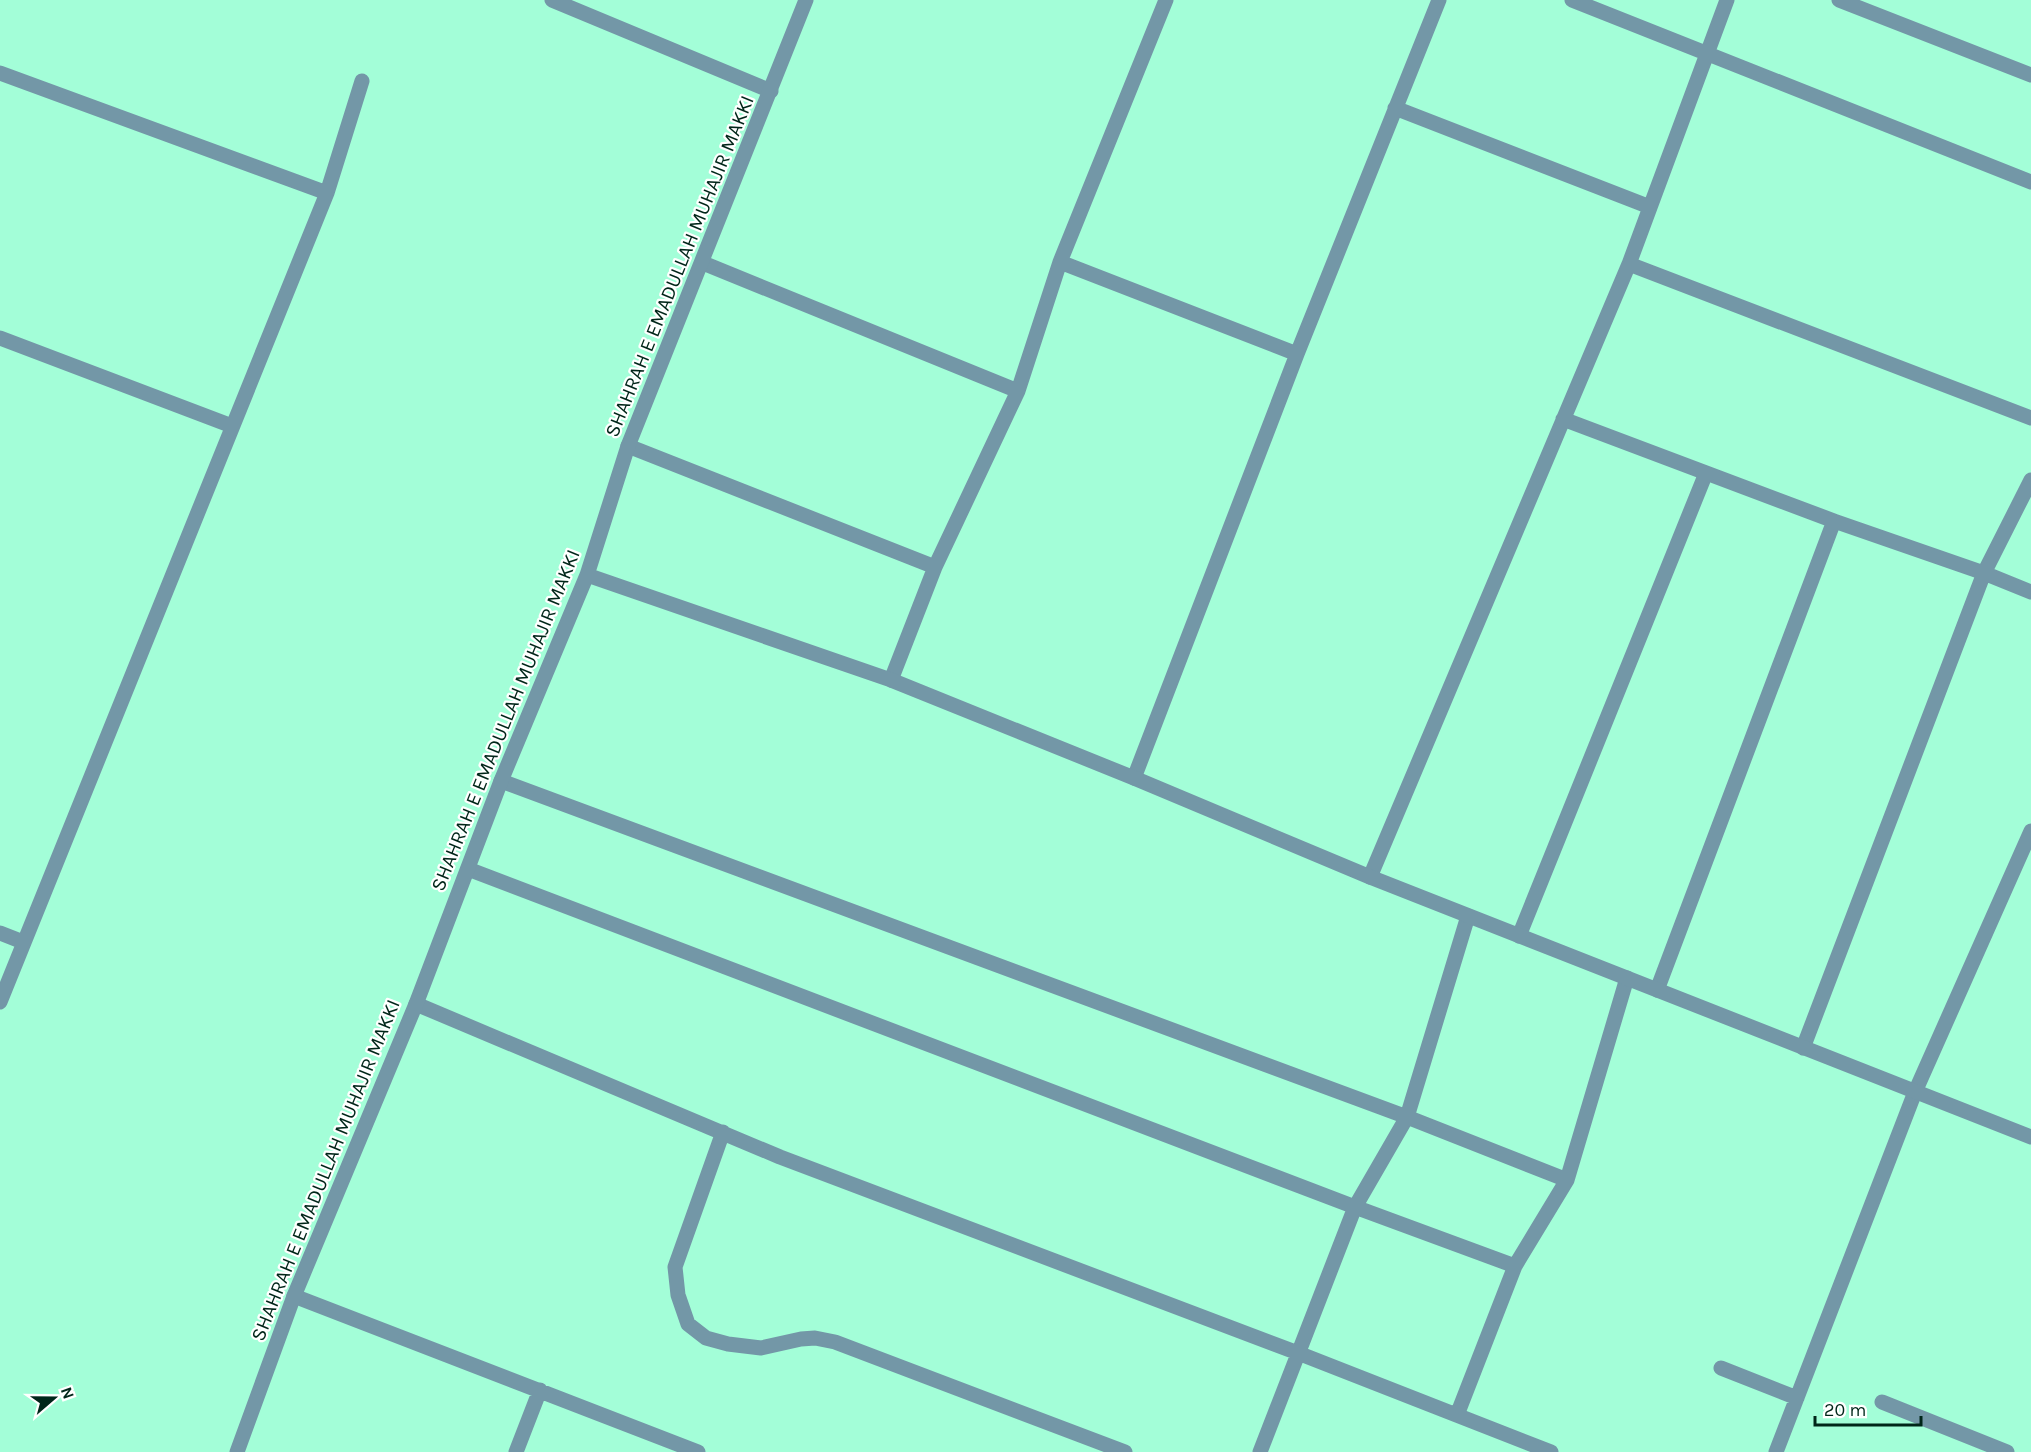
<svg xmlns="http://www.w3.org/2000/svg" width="2031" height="1452" viewBox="0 0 2031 1452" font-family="Karla,sans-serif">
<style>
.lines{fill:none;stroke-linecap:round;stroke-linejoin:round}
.minor{stroke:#7397a7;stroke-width:15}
.tertiary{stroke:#7397a7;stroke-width:15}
.labels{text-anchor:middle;stroke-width:4.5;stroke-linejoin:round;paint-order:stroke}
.street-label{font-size:20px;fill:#002619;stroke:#fff}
</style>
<rect width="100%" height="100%" fill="#a3fed8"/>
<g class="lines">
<!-- minor -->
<path class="minor" d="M 552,0 L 771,91
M 1572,0 L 2031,182
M 1839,0 L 2031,75
M 0,73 L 327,193
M 1395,108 L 1650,207
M 1060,262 L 1297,354
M 703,263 L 1018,391
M 1629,264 L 2031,418
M 0,338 L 232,426
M 1563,419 L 1834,521 L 1984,573 L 2031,592
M 628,446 L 935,567
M 891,680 L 935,567 L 1018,391 L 1060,262 L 1166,0
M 1134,778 L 1297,354 L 1439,0
M 501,781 L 1407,1117 L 1567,1180
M 468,869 L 1355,1207 L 1515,1266
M 1370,877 L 1629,264 L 1727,0
M 0,933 L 23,942
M 1519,936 L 1706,473
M 1657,990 L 1834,521
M 0,1002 L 327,193 L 362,81
M 416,1004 L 780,1157 L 1298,1353 L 1551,1452
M 1803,1048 L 1984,573 L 2031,480
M 723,1132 L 675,1267 L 678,1295 L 688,1324 L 706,1338 L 728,1344 L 761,1348 L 801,1339 L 815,1338 L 835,1342 L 1125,1452
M 294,1296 L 698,1452
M 1721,1368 L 1797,1398
M 1882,1402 L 2007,1452
M 1457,1415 L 1515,1266 L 1567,1180 L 1627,978
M 516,1452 L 540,1390
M 1260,1452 L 1355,1207 L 1407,1117 L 1468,916
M 1776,1452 L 1915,1092 L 2031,831"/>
<!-- tertiary -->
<path class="tertiary" d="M 587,575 L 891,680 L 1134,778 L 1370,877 L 2031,1137
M 237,1452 L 294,1296 L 416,1004 L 501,781 L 587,575 L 628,446 L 806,0"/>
</g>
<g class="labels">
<!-- street labels -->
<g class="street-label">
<text transform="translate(679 266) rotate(-68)" y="7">SHAHRAH E EMADULLAH MUHAJIR MAKKI</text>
<text transform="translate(505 720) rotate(-68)" y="7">SHAHRAH E EMADULLAH MUHAJIR MAKKI</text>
<text transform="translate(325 1170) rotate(-68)" y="7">SHAHRAH E EMADULLAH MUHAJIR MAKKI</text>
</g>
</g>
<!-- north arrow -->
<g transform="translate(54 1398) rotate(70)" stroke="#ffffff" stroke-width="4.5" paint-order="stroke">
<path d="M0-4.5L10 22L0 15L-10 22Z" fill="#002619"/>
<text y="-9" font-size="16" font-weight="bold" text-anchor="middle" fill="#002619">N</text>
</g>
<!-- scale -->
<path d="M1815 1416v9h106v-9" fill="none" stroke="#002619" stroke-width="3"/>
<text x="1824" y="1416" font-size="18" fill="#002619" stroke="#ffffff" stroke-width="4.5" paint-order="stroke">20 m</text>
</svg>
